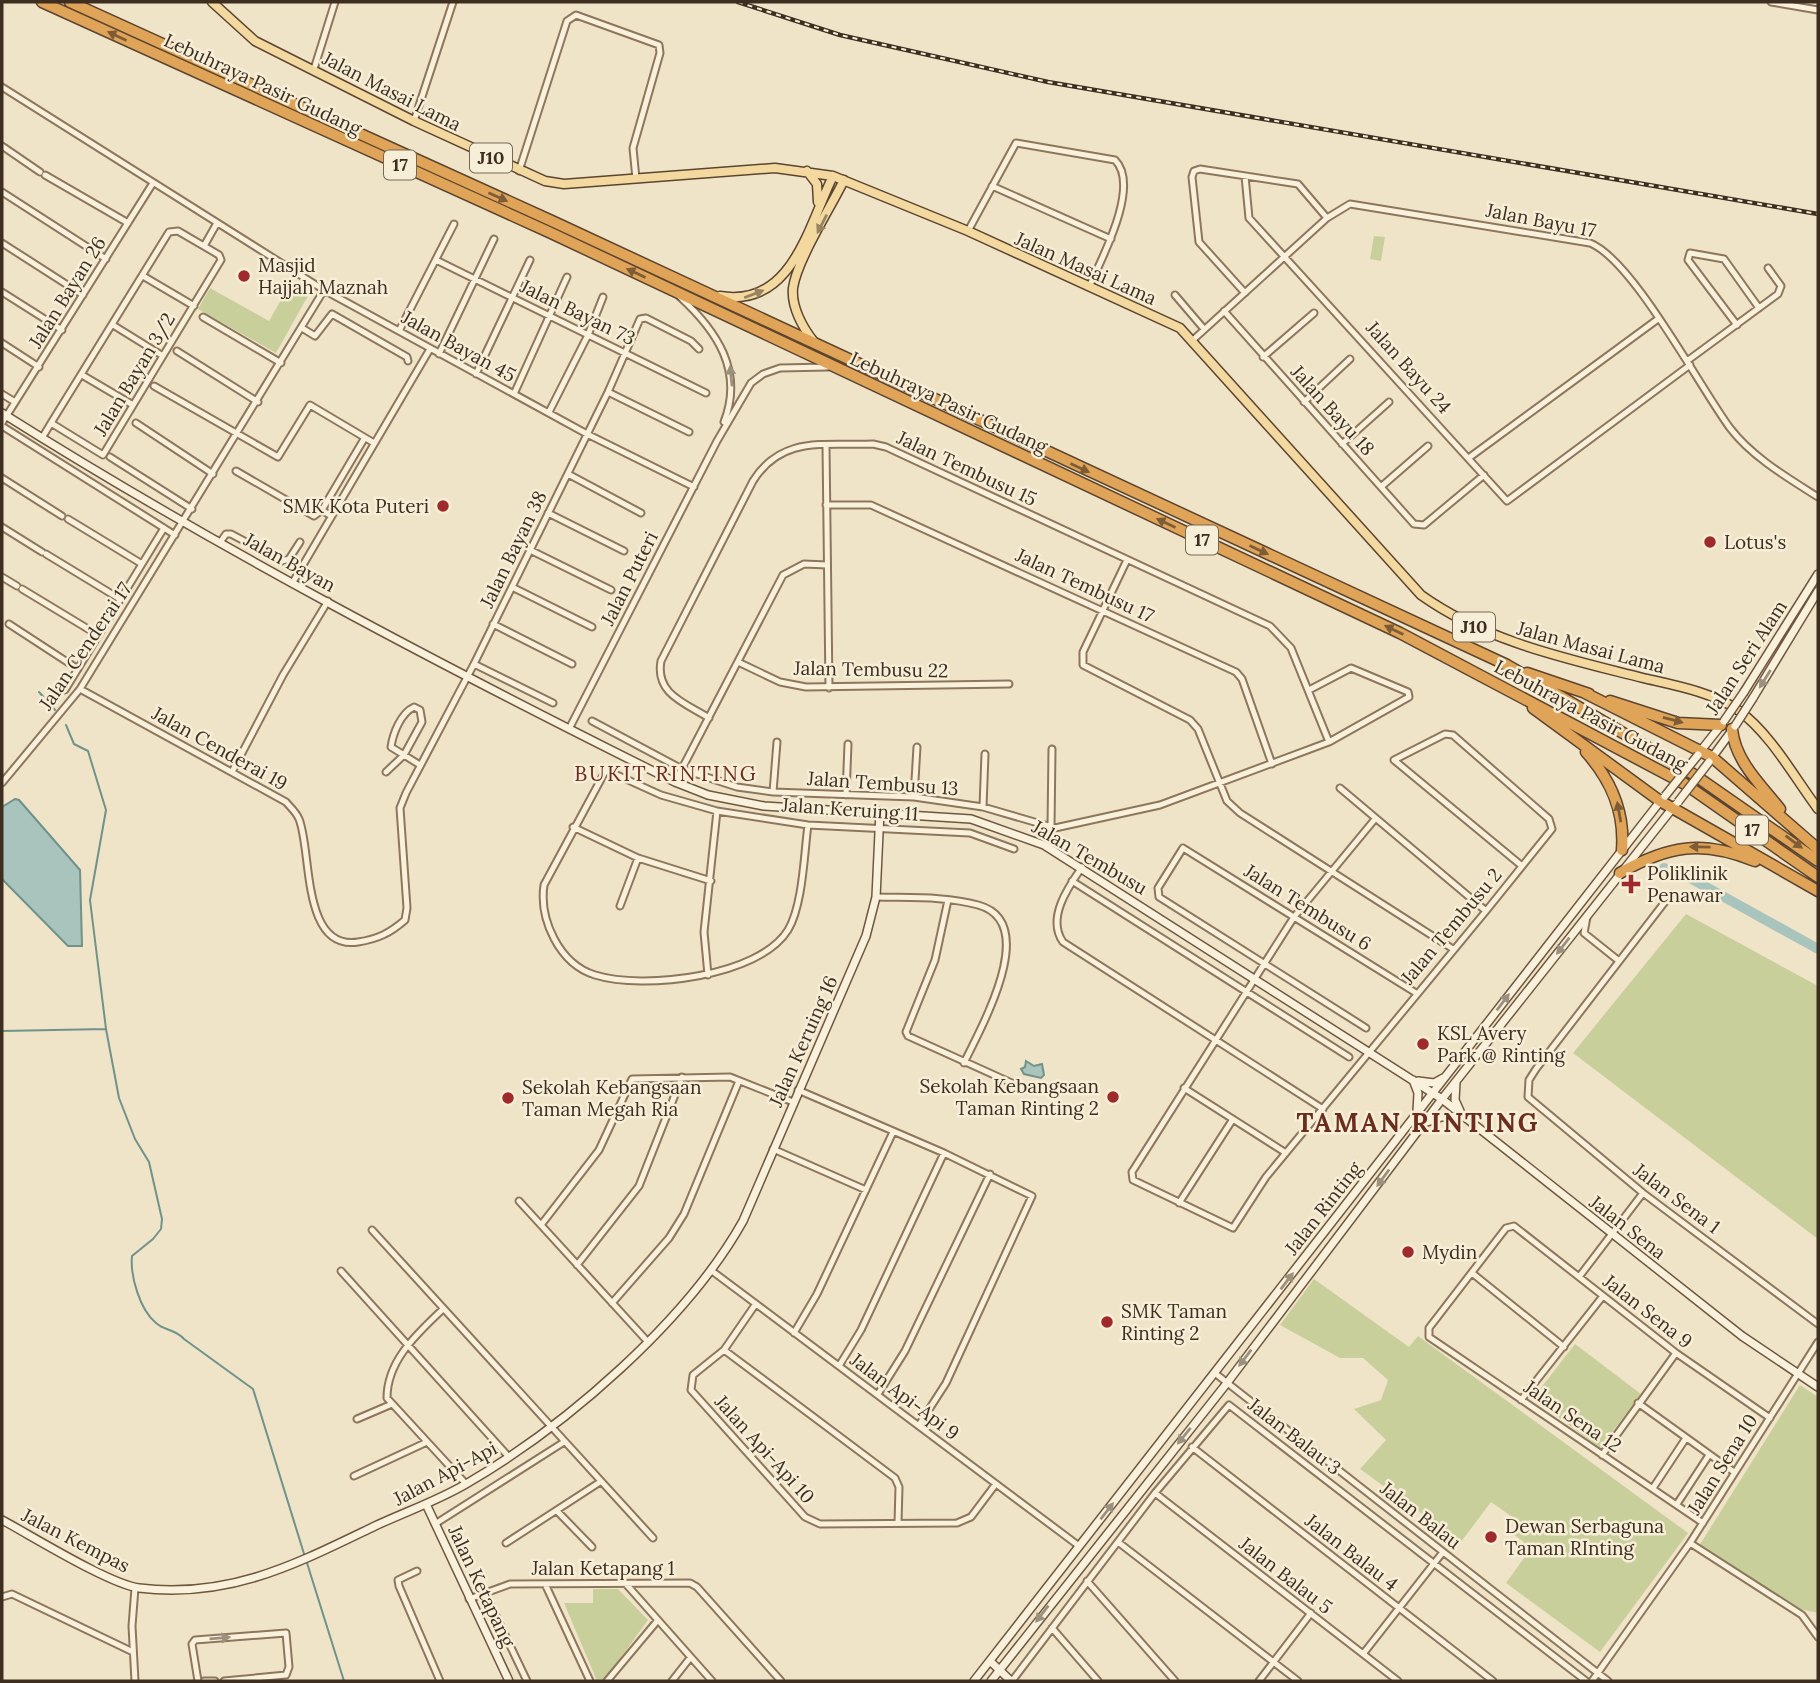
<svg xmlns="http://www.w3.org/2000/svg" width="1820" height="1683" viewBox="0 0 1820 1683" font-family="Lora,serif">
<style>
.green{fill:#c9cf9b}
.water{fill:#a9c4bc;stroke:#6f938a;stroke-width:2}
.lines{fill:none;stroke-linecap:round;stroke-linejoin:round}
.stream{stroke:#6f938a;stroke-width:2}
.river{stroke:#a9c4bc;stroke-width:10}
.street-casing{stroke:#8d765c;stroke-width:9}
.secondary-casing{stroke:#6f573f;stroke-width:10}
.primary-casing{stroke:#5b4430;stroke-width:11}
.highway-casing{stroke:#5b4430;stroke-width:13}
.street{stroke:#faf1dc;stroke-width:5}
.secondary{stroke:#faf1dc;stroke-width:7}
.primary{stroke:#f3d9a0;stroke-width:8}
.highway{stroke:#e0a458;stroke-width:10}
.rail-casing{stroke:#3d2e20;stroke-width:4.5}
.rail{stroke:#f7eed8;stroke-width:2;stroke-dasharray:5;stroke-linecap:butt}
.secondary-bridge-casing{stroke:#6f573f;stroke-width:10;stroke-linecap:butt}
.secondary-bridge{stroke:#faf1dc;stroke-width:7}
.oneway{fill:#7e5d36}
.oneway2{fill:#988460}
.oneway3{fill:#9c907e}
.poi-dot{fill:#9e2a2b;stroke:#f7eed8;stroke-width:2.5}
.labels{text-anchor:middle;stroke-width:5;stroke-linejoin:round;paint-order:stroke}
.shield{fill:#f7eed8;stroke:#756857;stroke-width:2}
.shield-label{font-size:18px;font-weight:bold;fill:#3d2e20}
.street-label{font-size:19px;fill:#3d2e20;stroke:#f7eed8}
.poi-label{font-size:19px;fill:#3d2e20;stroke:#f7eed8;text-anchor:start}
.neighbourhood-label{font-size:21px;letter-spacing:2px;fill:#6b2e1e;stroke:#f7eed8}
.district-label{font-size:26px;font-weight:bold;letter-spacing:2px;fill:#6b2e1e;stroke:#f7eed8}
</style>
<rect width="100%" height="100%" fill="#f0e4c8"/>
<!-- green -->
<path class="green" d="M 1374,236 L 1385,237 L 1381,261 L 1370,259 Z
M 290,284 L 309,294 L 276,353 L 198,309 L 210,288 L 269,321 Z
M 1686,914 L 1818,986 L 1818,1239 L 1573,1053 Z
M 1314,1279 L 1409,1347 L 1418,1336 L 1688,1533 L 1600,1652 L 1506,1583 L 1524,1558 L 1516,1552 L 1524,1542 L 1513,1534 L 1521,1523 L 1491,1502 L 1461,1542 L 1360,1469 L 1386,1440 L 1354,1409 L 1381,1400 L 1388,1380 L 1363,1358 L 1340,1358 L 1280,1325 Z
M 1575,1344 L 1641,1394 L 1600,1448 L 1533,1398 Z
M 1800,1385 L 1818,1397 L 1818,1613 L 1799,1609 L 1699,1546 Z
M 593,1589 L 618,1589 L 648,1620 L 604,1681 L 597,1681 L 564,1603 L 593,1603 Z"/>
<!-- water -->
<path class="water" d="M 15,799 L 19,800 L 80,870 L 82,946 L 68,946 L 2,879 L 2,807 Z
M 1026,1061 L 1034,1066 L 1042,1064 L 1044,1075 L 1041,1078 L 1024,1074 L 1021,1069 L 1025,1067 Z"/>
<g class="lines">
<!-- stream -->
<path class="stream" d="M 39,692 L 55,710
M 66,725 L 74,744 L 88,751 L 106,810 L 90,900 L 106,1029 L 119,1098 L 135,1139 L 149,1162 L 162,1219 L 161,1229 L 153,1239 L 132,1256 C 130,1276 140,1310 156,1323 C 165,1331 175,1329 184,1339 L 253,1389 L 305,1557
M 2,1031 L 106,1029
M 307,1563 L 344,1681"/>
<!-- river -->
<path class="river" d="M 1664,868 L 1681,873 L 1818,949"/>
<!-- street casing -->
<g class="street-casing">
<path id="street" d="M 1771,2 L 1818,10
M 314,69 L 335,2
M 2,87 L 324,290 L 587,434 L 694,487
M 414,121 L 453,2
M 2,146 L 40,172
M 519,171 L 567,21 L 576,15 L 659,45 L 660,53 L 633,148 L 636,179
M 45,175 L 128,223
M 1245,176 L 1249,218 L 1507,501 L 1690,365
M 992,186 L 1111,239
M 2,192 L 106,259
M 968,231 L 1016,143 L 1115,160 C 1141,186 1101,260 1089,287
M 2,243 L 83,295
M 204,246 L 217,223
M 436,260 L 706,393
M 143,276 L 194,306
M 2,292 L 62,330
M 1245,293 L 1199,242 L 1192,177 L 1194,171 L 1200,169 L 1298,184 L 1327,218
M 1175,295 L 1204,329
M 680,297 C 717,331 744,371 724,422
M 1224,311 L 1414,524 L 1424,525 L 1484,475
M 203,317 L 281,363
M 113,325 L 163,356
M 1737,325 L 1688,260 L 1690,253 L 1724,259 L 1759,308
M 302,328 L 315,336 L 332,314 L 407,357 L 408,361
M 399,331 L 454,224
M 1194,339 L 1327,218 L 1350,204 L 1590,243 C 1633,260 1699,386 1730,428 C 1752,457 1788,478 1818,497
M 2,343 L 39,367
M 177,351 L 258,402
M 439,354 L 494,239
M 1263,357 L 1314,313
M 1687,361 L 1778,294 L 1781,286 L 1768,268
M 476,374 L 530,260
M 82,375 L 133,405
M 154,386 L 278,457 L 310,405 L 374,443
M 608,392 L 689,432
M 2,394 L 15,402
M 514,394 L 567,277
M 1304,402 L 1350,359
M 549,412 L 588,335 L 603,297
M 2,423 L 153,183
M 136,423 L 213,474
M 2,426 L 175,535
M 42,438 L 51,423 L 169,232 L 178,231 L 219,255 L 221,260 L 207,283 L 103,455 L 51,423
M 1342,444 L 1389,402
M 826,446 L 829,688
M 110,457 L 192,509
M 1470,457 L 1658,319
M 236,471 L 314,516 L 322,510
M 568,474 L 641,513
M 2,478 L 62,516
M 1382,486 L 1428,446
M 826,505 L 871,505 L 1236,672 L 1242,679 L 1272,764
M 548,513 L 624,551
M 331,516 L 322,510 L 364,439
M 68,519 L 142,564
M 2,527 L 42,552
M 221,541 L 226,534 L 231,534 L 282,561 L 289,559 L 300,542
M 530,550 L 611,590
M 46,554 L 120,599
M 1127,560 L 1083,652 L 1083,665 L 1190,720 L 1198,729 L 1227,801 L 1240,813 L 1453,949
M 2,577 L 17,586
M 293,582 L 430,349
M 512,587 L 592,627
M 22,589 L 98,635
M 9,624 L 78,669
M 493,624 L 572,664
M 738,662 L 780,682 L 806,687 L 1009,684
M 474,664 L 553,703
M 80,689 L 286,802 C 291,808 296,812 299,819 C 312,850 301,951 358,942 C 378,939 390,933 405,920 L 407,908 L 400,808 L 406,793 L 474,664 L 608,392 L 640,319 L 646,318 L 691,341 L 699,349
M 65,690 L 164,528
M 414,707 L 420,710 L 422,722 L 404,755 L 391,747 C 393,733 401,713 414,707 Z
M 709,718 C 685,703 655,694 661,661 L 753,481 C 782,435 824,446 873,444 L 886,447 L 1270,626 L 1291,648 L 1329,742
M 592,721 L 682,769 L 737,787 L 773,792 L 914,797 L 983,807 L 1055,828 L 1160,805 L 1329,742 L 1409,697 L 1408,692 L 1351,668 L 1309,690
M 569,729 L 717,441 L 751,383 L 763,374 L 780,368 L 828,367
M 232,772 L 283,675 L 328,601
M 386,772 L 404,755 L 420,765
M 675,782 L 783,575 L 804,564 L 827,565
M 2,783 L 80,689 L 324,290
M 1340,788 L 1486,911
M 773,792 L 777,742
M 846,795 L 848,744
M 914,797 L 917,747
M 983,807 L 985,754
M 1375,819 L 1294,917 L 1132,1172 L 1133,1180 L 1233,1228 L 1266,1177 L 1486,911 L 1552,829 L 1549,819 L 1453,735 L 1445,734 L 1394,760 L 1522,866
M 808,825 C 804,854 803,905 788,930 C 759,977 643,990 595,975 C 559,964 539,919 544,885 L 606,770 L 661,795 L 717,811 L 808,825 L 970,833 L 1014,849
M 573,827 L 638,858 L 711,881
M 1051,828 L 1052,749
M 1082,867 C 1069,886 1046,918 1063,942 L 1323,1109
M 1072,881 L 1349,1057
M 1671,894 L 1536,1069 L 1529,1080 L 1528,1097 L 1643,1193 L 1818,1324
M 876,897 C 909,898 946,896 978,905 C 1042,922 980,1029 964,1063
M 948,900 L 935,960 L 906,1032 L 908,1036 L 1025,1089
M 620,906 L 638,858
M 1587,917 L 1584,933 L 1619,961
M 708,975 L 704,932 L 717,811
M 1366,1028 L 1159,897 L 1158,888 L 1183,848 L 1416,993
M 1184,1088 L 1286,1153
M 798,1090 L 944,1153 L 1032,1196 L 946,1383 L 919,1425
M 773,1149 L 866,1190
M 519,1201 L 648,1342
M 1179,1203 L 1233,1119
M 541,1225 L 599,1150 L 632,1079 L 730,1077 L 793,1102
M 372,1230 L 653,1538
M 577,1265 L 639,1186 L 682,1077
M 341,1271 L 509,1457
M 712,1271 L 1079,1546
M 1472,1273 L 1564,1347
M 1579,1277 L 1643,1193
M 612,1303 L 669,1238 L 684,1214 L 739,1081
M 755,1305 L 724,1350 L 693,1375 L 691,1390 L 805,1517 L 820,1524 L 957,1523 L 971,1517 L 995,1485
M 443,1309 C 418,1333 387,1360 387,1398 L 466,1484
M 794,1333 L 817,1294 L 893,1132
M 724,1350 L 895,1478 L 899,1487 L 898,1523
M 839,1366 L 861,1330 L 944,1153
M 1216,1374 L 1608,1681
M 878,1394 L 905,1351 L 990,1174
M 1521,1400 L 1603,1296
M 1638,1403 L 1734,1472
M 357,1419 L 392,1404
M 1192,1447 L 1493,1681
M 1602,1455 L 1676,1353
M 354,1476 L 427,1442
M 1653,1488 L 1686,1438
M 1155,1493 L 1398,1681
M 1677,1504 L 1709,1455
M 557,1511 L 592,1547
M 1703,1523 L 1429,1337 L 1429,1328 L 1506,1228 L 1514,1226 L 1676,1353 L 1770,1418
M 435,1524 L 564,1442
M 1118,1542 L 1298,1681
M 506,1543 L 600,1482
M 1690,1543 L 1802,1615 L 1818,1637
M 417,1571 L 398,1580 L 399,1586 L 440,1681
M 1087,1581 L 1175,1681
M 626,1584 L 712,1681
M 546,1586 L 590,1681
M 485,1593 L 527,1681
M 2,1597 L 12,1594 L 133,1652
M 469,1599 L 510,1584 L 690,1583 L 697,1587 L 781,1681
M 1052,1628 L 1098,1681
M 1363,1654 L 1443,1552
M 135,1681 L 132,1626 L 135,1588
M 198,1681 L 192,1644 L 195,1640 L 286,1633 L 289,1667 L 286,1675 L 224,1681
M 204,1681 L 215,1681
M 607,1681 L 658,1620
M 672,1681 L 690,1658
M 1012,1681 L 1155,1493 L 1229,1405 L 1586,1681
M 1259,1681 L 1311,1613
M 1592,1681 L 1690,1543 L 1818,1342"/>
</g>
<!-- secondary casing -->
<g class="secondary-casing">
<path id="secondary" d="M 2,413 C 218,549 446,668 675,782 L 708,795 L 764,806 L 971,819 L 1044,845 L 1442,1099 L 1742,1336 L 1818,1387
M 1744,692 L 1818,574
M 1753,698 L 1818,591
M 1699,753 L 1722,724
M 1711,759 L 1733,729
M 1413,1080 L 1418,1093 L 1417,1112
M 1418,1081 L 1434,1083 L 1443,1078
M 1456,1082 L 1455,1100 L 1460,1111
M 1427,1122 L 1441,1117 L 1463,1116
M 426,1504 L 509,1681
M 2,1520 C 32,1536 109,1584 139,1588 C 230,1599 296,1564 375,1526 C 405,1512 437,1501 466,1484 C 566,1426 687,1321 743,1221 L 866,936 L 876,897 L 880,811
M 990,1661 L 1011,1681
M 974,1681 L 1662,799
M 991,1681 L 1227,1383 L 1442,1099 L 1675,805"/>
</g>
<!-- primary casing -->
<g class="primary-casing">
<path id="primary" d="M 212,2 L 255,41 L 414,121 L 545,181 L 564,184 L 775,168 L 833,176 L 968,231 L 1180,328 L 1421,595 C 1487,642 1565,658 1643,678 C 1673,685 1712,692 1738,710 C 1771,734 1794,777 1818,809
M 807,171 L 817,184 L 818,202
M 720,296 C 792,308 808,227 833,176
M 814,342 C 803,328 791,307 793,288 C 797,260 831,207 844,180"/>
</g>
<!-- highway casing -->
<g class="highway-casing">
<path id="highway" d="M 42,2 L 549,232 L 1400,633 L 1685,784 L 1818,877
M 70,2 L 554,222 L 1507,665 L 1693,774 L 1818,861
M 1527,673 L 1589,694
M 1585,693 L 1712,757 L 1818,849
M 1610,701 L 1678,723 L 1721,725
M 1533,708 L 1660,801 L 1818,891
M 1732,729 C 1735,761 1761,785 1780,809
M 1586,752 C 1611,780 1625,811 1622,850
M 1620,873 C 1669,845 1702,840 1755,861"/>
</g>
<!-- street -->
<use href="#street" class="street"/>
<!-- secondary -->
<use href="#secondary" class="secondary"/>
<!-- primary -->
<use href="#primary" class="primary"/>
<!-- highway -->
<use href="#highway" class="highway"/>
<!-- rail casing -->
<g class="rail-casing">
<path id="rail" d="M 738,2 L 840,35 L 1048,82 L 1818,214"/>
</g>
<!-- rail -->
<use href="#rail" class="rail"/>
<!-- secondary-bridge casing -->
<g class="secondary-bridge-casing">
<path id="secondary-bridge" d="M 1724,721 L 1744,692
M 1735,726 L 1753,698
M 1665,796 L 1698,755
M 1678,802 L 1709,762"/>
</g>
<!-- secondary-bridge -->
<use href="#secondary-bridge" class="secondary-bridge"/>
</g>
<!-- one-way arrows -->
<defs><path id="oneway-solid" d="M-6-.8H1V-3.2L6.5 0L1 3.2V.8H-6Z" transform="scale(1.75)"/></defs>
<g class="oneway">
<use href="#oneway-solid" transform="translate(117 36) rotate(-155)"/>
<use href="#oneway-solid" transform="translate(498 197) rotate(24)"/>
<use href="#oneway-solid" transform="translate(636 273) rotate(-155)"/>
<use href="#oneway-solid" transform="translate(1080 468) rotate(25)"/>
<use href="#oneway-solid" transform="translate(1166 523) rotate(-155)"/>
<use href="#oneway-solid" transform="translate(1259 550) rotate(25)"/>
<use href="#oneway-solid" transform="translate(1394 630) rotate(-154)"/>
<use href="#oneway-solid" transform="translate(1673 720) rotate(15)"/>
<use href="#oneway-solid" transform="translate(1619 812) rotate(-100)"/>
<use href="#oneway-solid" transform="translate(1794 842) rotate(37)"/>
<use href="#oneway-solid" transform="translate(1700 847) rotate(-179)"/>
</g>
<g class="oneway2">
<use href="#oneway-solid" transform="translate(822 224) rotate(117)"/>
<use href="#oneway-solid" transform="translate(754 294) rotate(-21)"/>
</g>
<g class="oneway3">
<use href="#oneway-solid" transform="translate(731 376) rotate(-96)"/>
<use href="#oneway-solid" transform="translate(1765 679) rotate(122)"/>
<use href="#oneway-solid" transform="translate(1563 946) rotate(128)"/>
<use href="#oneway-solid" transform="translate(1503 1002) rotate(-53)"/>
<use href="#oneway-solid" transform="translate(1383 1178) rotate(126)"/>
<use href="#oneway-solid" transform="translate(1287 1281) rotate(-53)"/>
<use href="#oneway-solid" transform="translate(1245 1358) rotate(127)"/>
<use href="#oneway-solid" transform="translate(1184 1436) rotate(129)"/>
<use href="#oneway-solid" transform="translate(1107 1511) rotate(-52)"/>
<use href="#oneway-solid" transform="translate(1042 1614) rotate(127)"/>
<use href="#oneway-solid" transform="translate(220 1638) rotate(-5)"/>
</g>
<!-- markers -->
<g class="poi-dot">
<circle cx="244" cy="276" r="7"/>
<circle cx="443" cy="506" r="7"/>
<circle cx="1710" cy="542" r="7"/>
<path d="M1627.5 873.5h7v7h7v7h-7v7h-7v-7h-7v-7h7z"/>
<circle cx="1423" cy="1044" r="7"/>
<circle cx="1113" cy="1097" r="7"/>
<circle cx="508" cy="1098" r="7"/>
<circle cx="1408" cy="1252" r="7"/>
<circle cx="1107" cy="1322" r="7"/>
<circle cx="1491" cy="1537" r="7"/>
</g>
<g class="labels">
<!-- shield labels -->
<g class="shield">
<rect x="470" y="143.5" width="42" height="29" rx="5"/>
<rect x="384" y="150.5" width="32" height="29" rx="5"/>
<rect x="1186" y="525.5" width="32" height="29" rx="5"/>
<rect x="1453" y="612.5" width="42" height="29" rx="5"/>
<rect x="1736" y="815.5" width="32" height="29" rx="5"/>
</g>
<g class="shield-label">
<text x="491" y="164">J10</text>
<text x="400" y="171">17</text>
<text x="1202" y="546">17</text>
<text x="1474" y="633">J10</text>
<text x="1752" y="836">17</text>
</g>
<!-- street labels -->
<g class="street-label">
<text transform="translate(263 84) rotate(25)" y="7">Lebuhraya Pasir Gudang</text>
<text transform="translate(392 91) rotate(27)" y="7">Jalan Masai Lama</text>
<text transform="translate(1541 220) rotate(11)" y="7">Jalan Bayu 17</text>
<text transform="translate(1086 268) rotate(24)" y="7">Jalan Masai Lama</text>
<text transform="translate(67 292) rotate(-58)" y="7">Jalan Bayan 26</text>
<text transform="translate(578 312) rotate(26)" y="7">Jalan Bayan 73</text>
<text transform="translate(459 346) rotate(29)" y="7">Jalan Bayan 45</text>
<text transform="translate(1409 367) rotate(48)" y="7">Jalan Bayu 24</text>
<text transform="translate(134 374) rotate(-59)" y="7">Jalan Bayan 3/2</text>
<text transform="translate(949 402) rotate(25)" y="7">Lebuhraya Pasir Gudang</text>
<text transform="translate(1333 410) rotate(48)" y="7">Jalan Bayu 18</text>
<text transform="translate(967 468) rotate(25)" y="7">Jalan Tembusu 15</text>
<text transform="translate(513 549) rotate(-64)" y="7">Jalan Bayan 38</text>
<text transform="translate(290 562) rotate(29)" y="7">Jalan Bayan</text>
<text transform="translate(629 578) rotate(-63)" y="7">Jalan Puteri</text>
<text transform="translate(1085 585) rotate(25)" y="7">Jalan Tembusu 17</text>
<text transform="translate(85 646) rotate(-56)" y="7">Jalan Cenderai 17</text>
<text transform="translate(1591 647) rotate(15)" y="7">Jalan Masai Lama</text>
<text transform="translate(1746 657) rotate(-57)" y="7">Jalan Seri Alam</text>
<text transform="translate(871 669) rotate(1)" y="7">Jalan Tembusu 22</text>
<text transform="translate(1591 715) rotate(28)" y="7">Lebuhraya Pasir Gudang</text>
<text transform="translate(220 748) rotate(29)" y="7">Jalan Cenderai 19</text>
<text transform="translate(883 783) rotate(4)" y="7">Jalan Tembusu 13</text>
<text transform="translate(850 809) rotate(4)" y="7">Jalan Keruing 11</text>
<text transform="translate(1090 857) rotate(30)" y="7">Jalan Tembusu</text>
<text transform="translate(1308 907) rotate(32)" y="7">Jalan Tembusu 6</text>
<text transform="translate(1451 926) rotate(-50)" y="7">Jalan Tembusu 2</text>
<text transform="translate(803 1041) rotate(-66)" y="7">Jalan Keruing 16</text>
<text transform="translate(1677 1198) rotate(37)" y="7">Jalan Sena 1</text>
<text transform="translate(1323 1208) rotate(-52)" y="7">Jalan Rinting</text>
<text transform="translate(1628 1227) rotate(38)" y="7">Jalan Sena</text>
<text transform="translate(1648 1311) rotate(38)" y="7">Jalan Sena 9</text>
<text transform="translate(905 1396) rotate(37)" y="7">Jalan Api-Api 9</text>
<text transform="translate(1573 1416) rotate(34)" y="7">Jalan Sena 12</text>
<text transform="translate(1295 1436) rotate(38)" y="7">Jalan Balau 3</text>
<text transform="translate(765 1449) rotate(48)" y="7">Jalan Api-Api 10</text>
<text transform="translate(1722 1464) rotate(-58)" y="7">Jalan Sena 10</text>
<text transform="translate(445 1473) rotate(-28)" y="7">Jalan Api-Api</text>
<text transform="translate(1421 1515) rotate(38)" y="7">Jalan Balau</text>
<text transform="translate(76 1540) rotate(27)" y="7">Jalan Kempas</text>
<text transform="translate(1352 1552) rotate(38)" y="7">Jalan Balau 4</text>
<text x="603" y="1575">Jalan Ketapang 1</text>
<text transform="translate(1286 1575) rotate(38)" y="7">Jalan Balau 5</text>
<text transform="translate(482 1586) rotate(65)" y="7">Jalan Ketapang</text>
</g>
<!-- poi labels -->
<g class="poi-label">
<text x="258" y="272">Masjid<tspan x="258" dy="22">Hajjah Maznah</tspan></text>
<text x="429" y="513" text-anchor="end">SMK Kota Puteri</text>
<text x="1724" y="549">Lotus's</text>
<text x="1647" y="880">Poliklinik<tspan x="1647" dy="22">Penawar</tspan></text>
<text x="1437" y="1040">KSL Avery<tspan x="1437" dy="22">Park @ Rinting</tspan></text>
<text x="1099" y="1093" text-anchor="end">Sekolah Kebangsaan<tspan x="1099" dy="22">Taman Rinting 2</tspan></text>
<text x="522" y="1094">Sekolah Kebangsaan<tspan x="522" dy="22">Taman Megah Ria</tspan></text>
<text x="1422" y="1259">Mydin</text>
<text x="1121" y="1318">SMK Taman<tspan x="1121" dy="22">Rinting 2</tspan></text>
<text x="1505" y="1533">Dewan Serbaguna<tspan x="1505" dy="22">Taman RInting</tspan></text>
</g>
<!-- neighbourhood labels -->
<g class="neighbourhood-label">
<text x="666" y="781">BUKIT RINTING</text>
</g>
<!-- district labels -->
<g class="district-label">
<text x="1418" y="1132">TAMAN RINTING</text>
</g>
</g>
<!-- border -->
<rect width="1820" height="1683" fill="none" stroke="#3d2e20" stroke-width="7"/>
</svg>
